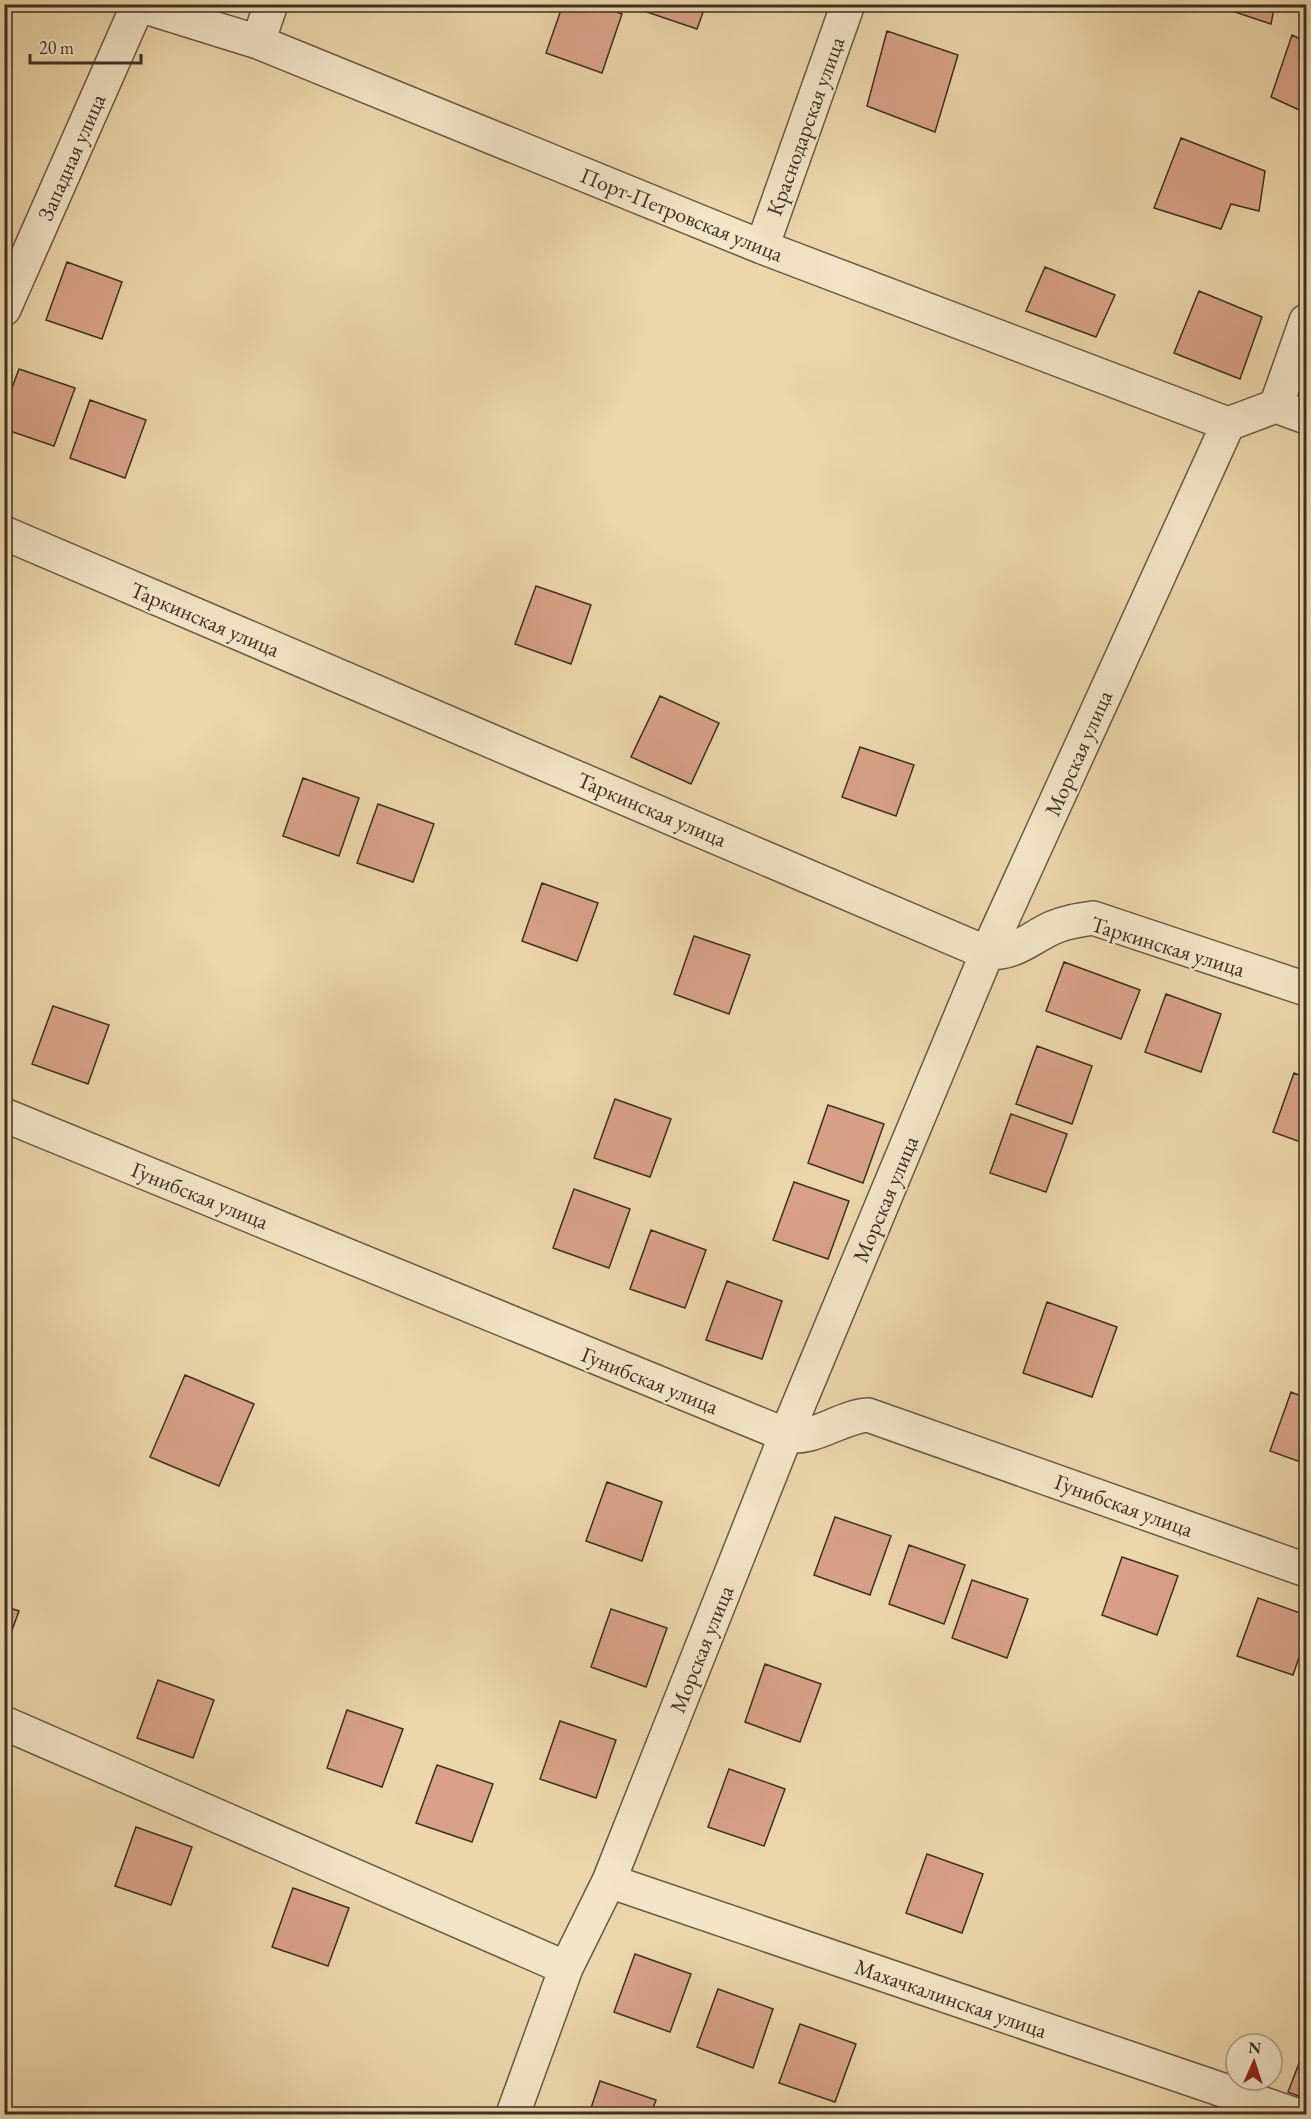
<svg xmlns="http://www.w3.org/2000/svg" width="1311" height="2119" viewBox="0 0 1311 2119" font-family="'EB Garamond',serif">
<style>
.building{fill:#d9a288;stroke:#3b3124;stroke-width:1.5}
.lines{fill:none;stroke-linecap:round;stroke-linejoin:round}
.minor-casing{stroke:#675a46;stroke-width:36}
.minor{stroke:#f3e5c8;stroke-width:33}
.labels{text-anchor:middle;stroke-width:4.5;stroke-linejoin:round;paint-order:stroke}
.street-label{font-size:22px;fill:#3b3124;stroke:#f3e5c8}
</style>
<rect width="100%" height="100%" fill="#ecd7aa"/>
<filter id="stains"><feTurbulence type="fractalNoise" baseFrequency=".00333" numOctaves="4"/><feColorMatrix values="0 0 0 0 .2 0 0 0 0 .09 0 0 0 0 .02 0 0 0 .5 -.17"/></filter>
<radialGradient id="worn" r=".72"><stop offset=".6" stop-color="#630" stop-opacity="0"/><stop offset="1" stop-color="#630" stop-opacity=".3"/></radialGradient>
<!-- building -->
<path class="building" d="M 563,4 L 595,4 L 622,14 L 602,73 L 546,53 Z
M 643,4 L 706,4 L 697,29 L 641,10 Z
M 1211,4 L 1275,4 L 1271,24 Z
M 887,31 L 958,55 L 935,132 L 867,106 Z
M 1292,35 L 1306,42 L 1306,113 L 1271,97 Z
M 1181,138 L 1265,171 L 1259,211 L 1231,204 L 1221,229 L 1154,208 Z
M 67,262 L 122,282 L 102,339 L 46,320 Z
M 1045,267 L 1115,295 L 1096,337 L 1026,311 Z
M 1199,291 L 1262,317 L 1240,379 L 1174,353 Z
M 19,369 L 75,388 L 54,446 L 4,429 L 4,409 Z
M 90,400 L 146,420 L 125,478 L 70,458 Z
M 536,586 L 591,605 L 571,664 L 515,644 Z
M 660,696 L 719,723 L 691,784 L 631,757 Z
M 860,747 L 914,765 L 896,816 L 842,797 Z
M 303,778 L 359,798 L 339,856 L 283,836 Z
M 378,804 L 434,824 L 413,882 L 357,863 Z
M 542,883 L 598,903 L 577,961 L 522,941 Z
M 694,936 L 750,955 L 729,1014 L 674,994 Z
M 1064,962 L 1140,990 L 1121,1039 L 1046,1011 Z
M 1166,994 L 1221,1014 L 1201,1072 L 1145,1052 Z
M 53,1006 L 109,1025 L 88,1084 L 32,1064 Z
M 1037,1046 L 1092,1066 L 1072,1124 L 1016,1104 Z
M 1294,1073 L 1306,1078 L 1306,1144 L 1273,1132 Z
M 615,1099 L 671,1119 L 650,1177 L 594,1158 Z
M 828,1105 L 884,1124 L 863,1183 L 808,1163 Z
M 1011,1114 L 1067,1134 L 1046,1192 L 990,1173 Z
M 794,1182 L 849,1201 L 828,1259 L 773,1240 Z
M 574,1189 L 630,1209 L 609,1268 L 553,1248 Z
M 651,1230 L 706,1250 L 685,1308 L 630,1289 Z
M 727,1281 L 782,1301 L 762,1359 L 706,1340 Z
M 1047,1302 L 1117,1327 L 1092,1397 L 1023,1373 Z
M 185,1375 L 254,1404 L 219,1486 L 150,1457 Z
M 1291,1392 L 1306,1398 L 1306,1464 L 1270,1451 Z
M 607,1482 L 662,1502 L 642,1561 L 586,1541 Z
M 835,1517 L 891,1536 L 870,1595 L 814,1575 Z
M 909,1545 L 965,1565 L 944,1624 L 889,1604 Z
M 1122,1557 L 1178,1576 L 1157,1635 L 1102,1615 Z
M 972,1580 L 1028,1599 L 1007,1658 L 952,1638 Z
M 1258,1598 L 1306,1615 L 1306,1637 L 1293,1675 L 1237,1656 Z
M 4,1606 L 19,1611 L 4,1652 Z
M 611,1609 L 667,1628 L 646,1687 L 591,1667 Z
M 765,1664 L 821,1684 L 800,1742 L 745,1722 Z
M 158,1680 L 214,1700 L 193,1758 L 137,1738 Z
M 347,1710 L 403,1729 L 382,1787 L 327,1768 Z
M 560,1721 L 616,1740 L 596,1798 L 540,1779 Z
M 437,1765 L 493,1784 L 472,1842 L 416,1823 Z
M 729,1769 L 785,1789 L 764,1846 L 708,1827 Z
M 136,1827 L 192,1847 L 171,1905 L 115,1886 Z
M 927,1854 L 983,1874 L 962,1933 L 906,1913 Z
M 293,1888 L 349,1908 L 328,1966 L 272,1947 Z
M 635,1954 L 691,1974 L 670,2032 L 614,2012 Z
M 718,1989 L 773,2009 L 753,2068 L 697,2047 Z
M 800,2024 L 856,2044 L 835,2102 L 779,2083 Z
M 1306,2045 L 1306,2099 L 1288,2092 Z
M 600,2081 L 656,2100 L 651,2114 L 589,2114 Z"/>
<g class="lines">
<!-- minor casing -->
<g class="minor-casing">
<path id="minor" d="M 136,4 L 258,42 L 762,247 L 1228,424
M 258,42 L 271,4
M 762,247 L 848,4
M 4,309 L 138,5
M 1276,406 L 1306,417
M 4,533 L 987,953 C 1017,953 1027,940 1052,928 C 1065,922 1079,920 1093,918 L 1306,989
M 4,1115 L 786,1435 C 814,1441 840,1417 868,1415 L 1306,1570
M 4,1723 L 566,1968
M 609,1881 L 1293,2114
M 513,2114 L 566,1968 L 609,1881 L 786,1435 L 987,953 L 1228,424 L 1276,406 L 1306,321"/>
</g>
<!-- minor -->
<use href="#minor" class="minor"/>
</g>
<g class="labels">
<!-- street labels -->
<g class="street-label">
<text transform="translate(805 126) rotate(-70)" y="8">Краснодарская улица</text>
<text transform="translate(71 157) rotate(-66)" y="8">Западная улица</text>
<text transform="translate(682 214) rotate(22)" y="8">Порт-Петровская улица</text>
<text transform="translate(205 619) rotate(23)" y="8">Таркинская улица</text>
<text transform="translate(1078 753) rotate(-66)" y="8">Морская улица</text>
<text transform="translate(652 809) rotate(23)" y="8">Таркинская улица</text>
<text transform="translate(1168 946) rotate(17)" y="8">Таркинская улица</text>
<text transform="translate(200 1195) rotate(22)" y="8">Гунибская улица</text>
<text transform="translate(885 1199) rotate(-67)" y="8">Морская улица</text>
<text transform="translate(650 1380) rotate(22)" y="8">Гунибская улица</text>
<text transform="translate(1124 1505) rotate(20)" y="8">Гунибская улица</text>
<text transform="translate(701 1649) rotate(-68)" y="8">Морская улица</text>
<text transform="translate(951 1998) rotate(19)" y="8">Махачкалинская улица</text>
</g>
</g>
<!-- margin -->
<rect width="1311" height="2119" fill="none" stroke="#ecd7aa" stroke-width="24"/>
<rect x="6" y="6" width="1299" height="2107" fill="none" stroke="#3b3124" stroke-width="3"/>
<rect x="12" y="12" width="1287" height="2095" fill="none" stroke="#3b3124" stroke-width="1.5"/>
<!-- north arrow -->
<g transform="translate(1254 2062) rotate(3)"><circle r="28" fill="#f3e5c8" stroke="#a99d86" stroke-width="1.5"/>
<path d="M0-4.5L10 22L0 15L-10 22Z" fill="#8f2418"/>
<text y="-9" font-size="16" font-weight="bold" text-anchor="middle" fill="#3b3124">N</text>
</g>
<!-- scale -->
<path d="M30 54v9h111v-9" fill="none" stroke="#3b3124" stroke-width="3"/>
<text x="39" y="54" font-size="18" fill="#3b3124" stroke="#f3e5c8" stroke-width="4.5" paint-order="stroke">20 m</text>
<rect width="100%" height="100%" filter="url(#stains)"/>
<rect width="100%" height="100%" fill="url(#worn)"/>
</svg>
